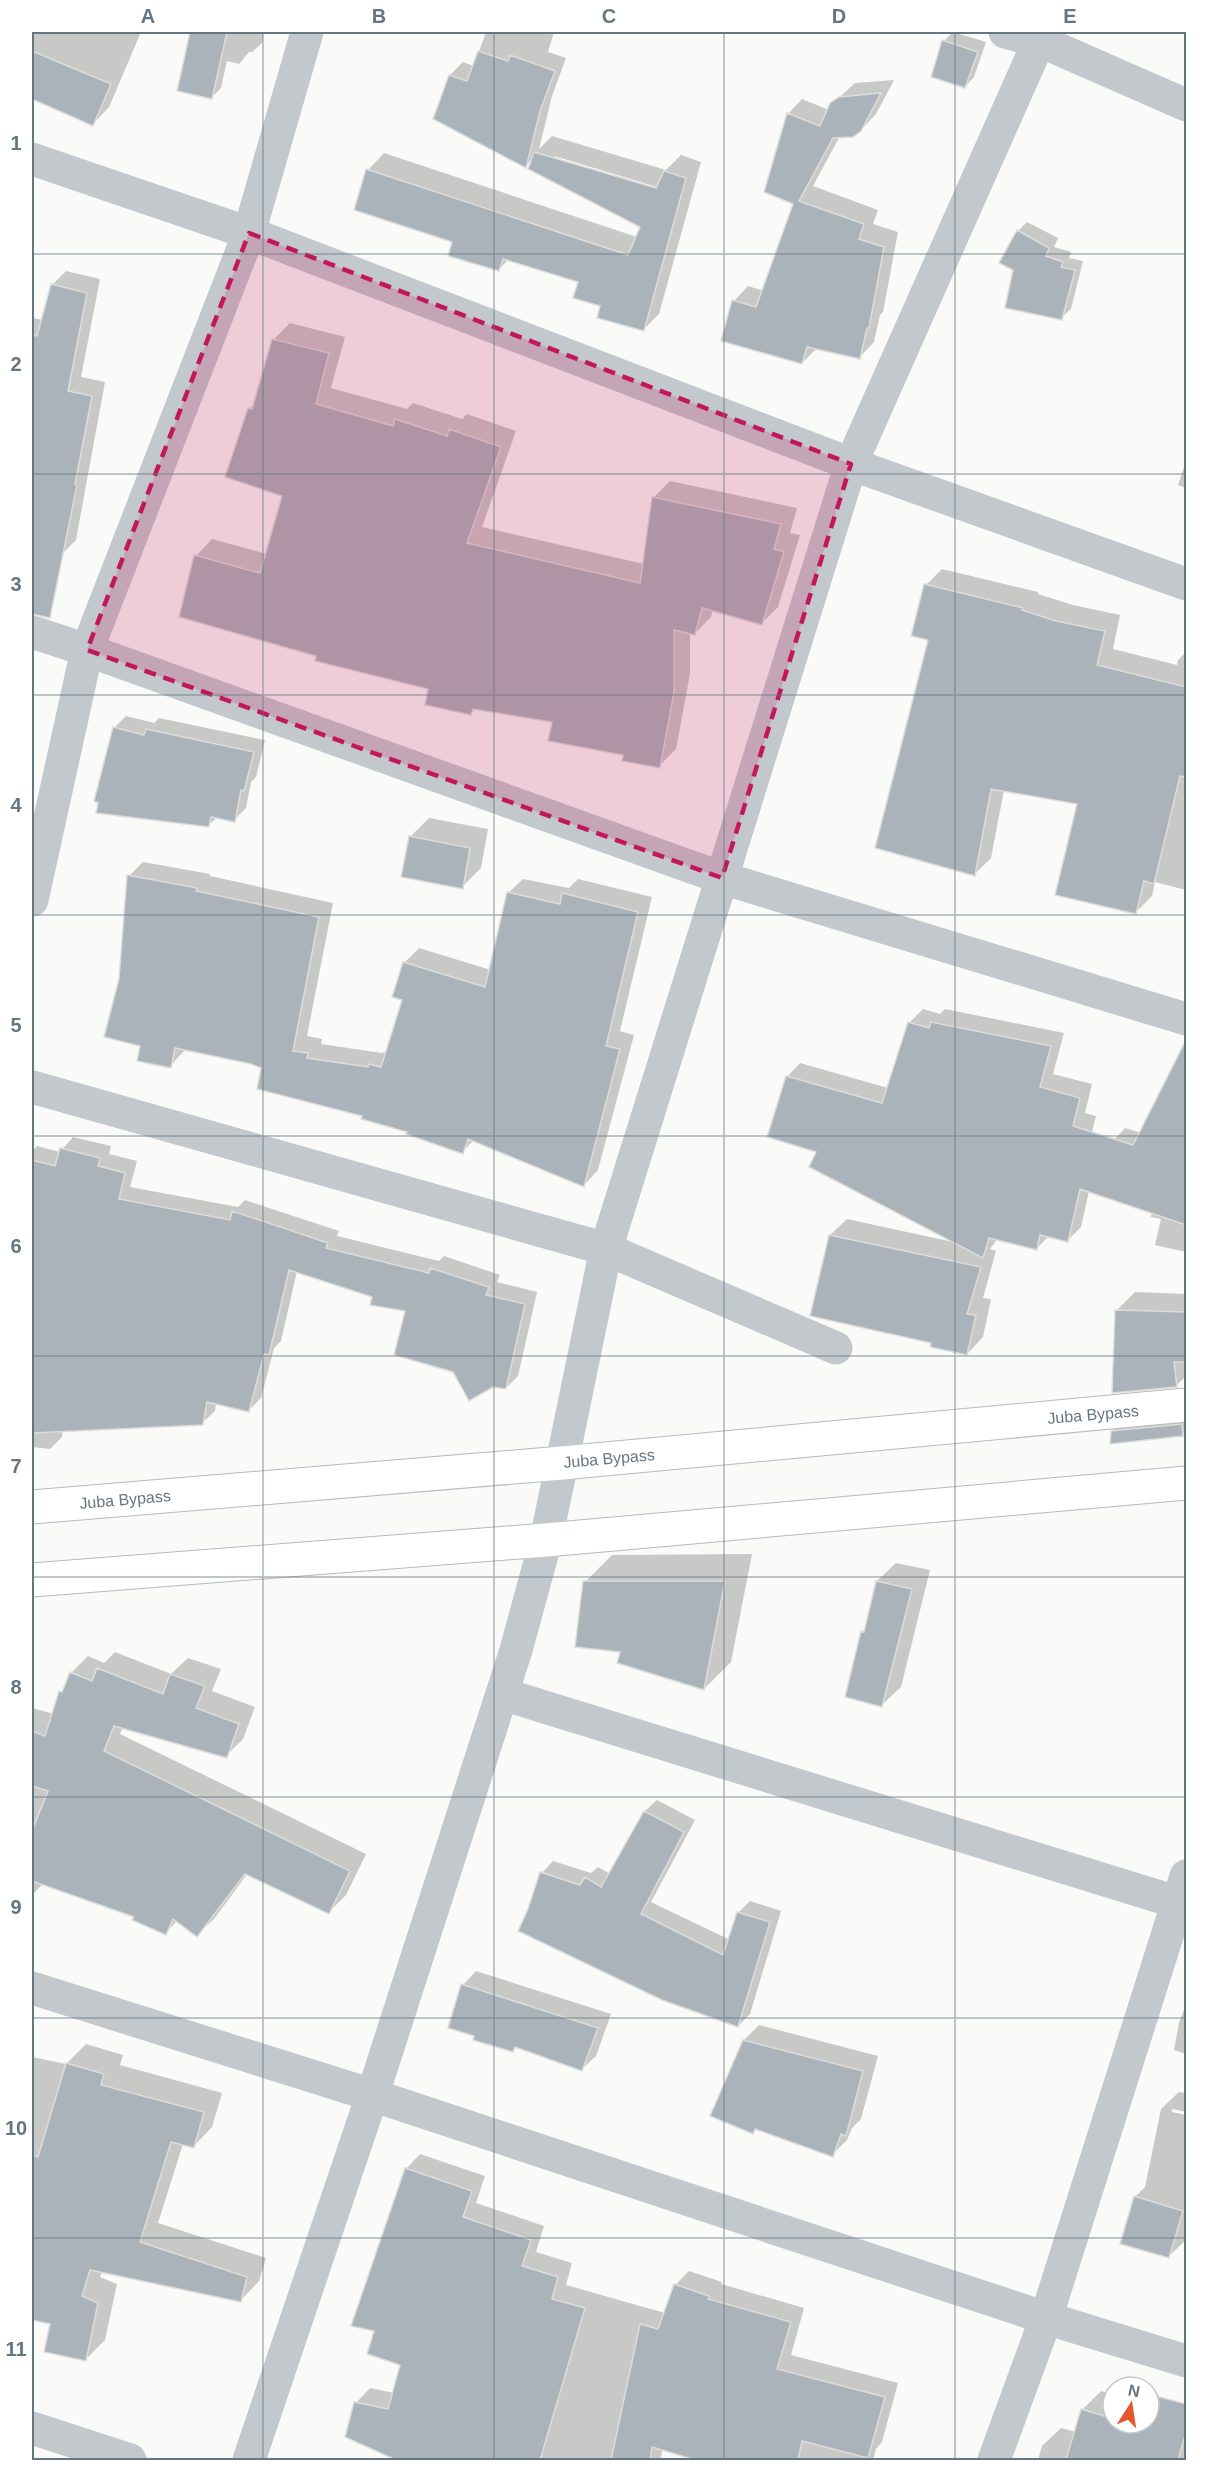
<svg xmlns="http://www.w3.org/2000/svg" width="1218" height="2492" viewBox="0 0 1218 2492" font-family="Arial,sans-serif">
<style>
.shadow{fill:#0003;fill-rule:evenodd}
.building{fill:#aab3b9;stroke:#dcdcda;stroke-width:1.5}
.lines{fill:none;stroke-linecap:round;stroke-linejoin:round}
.major-casing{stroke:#b5babe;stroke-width:35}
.minor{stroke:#c3c8cc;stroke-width:33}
.major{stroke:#fff;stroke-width:33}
.marked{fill:#c2185b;fill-opacity:0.2;stroke:#c2185b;stroke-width:4.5;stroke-dasharray:12 8;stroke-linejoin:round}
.grid{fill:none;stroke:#657683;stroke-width:1.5;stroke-opacity:0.55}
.labels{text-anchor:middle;stroke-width:6;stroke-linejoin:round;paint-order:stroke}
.street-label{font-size:16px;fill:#657683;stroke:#fff}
.neatline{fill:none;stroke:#657683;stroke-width:2}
.grid-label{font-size:20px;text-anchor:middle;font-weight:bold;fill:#657683}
</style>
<rect width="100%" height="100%" fill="#fafaf8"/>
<!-- shadow -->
<path class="shadow" d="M 32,32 L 141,32 L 109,107 L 93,124 L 32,98 Z
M 191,32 L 264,32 L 262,43 L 252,52 L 249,52 L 239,64 L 227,61 L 221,88 L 212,97 L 179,90 Z
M 486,32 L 554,32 L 548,52 L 566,58 L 552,96 L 539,149 L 552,136 L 666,170 L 681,155 L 701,162 L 659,314 L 643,330 L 602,305 L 580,280 L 509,259 L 499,269 L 454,241 L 356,209 L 368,170 L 384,153 L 637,237 L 642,226 L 533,158 L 526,166 L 434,118 L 450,75 L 463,62 L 474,66 ZM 554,156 L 664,189 L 663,192 L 558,160 Z
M 953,32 L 986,42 L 974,77 L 965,87 L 944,41 Z
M 894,80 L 876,114 L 861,130 L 840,136 L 813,186 L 878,210 L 873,224 L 898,232 L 883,312 L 880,315 L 874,342 L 860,357 L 817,348 L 802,363 L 734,301 L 748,286 L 764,291 L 795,203 L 788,114 L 802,99 L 829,110 L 832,104 L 855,83 Z
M 1027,222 L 1058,238 L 1054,247 L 1071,252 L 1069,258 L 1083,261 L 1071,309 L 1061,318 L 1014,270 L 1018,231 Z
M 66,271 L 100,279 L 81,377 L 105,382 L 76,540 L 62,554 L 32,549 L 32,318 L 43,320 L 52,285 Z
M 290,323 L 345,337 L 331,388 L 407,409 L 413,403 L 462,419 L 467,414 L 516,431 L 482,527 L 644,564 L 653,498 L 670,481 L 797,508 L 790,533 L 800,535 L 778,607 L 762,623 L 713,609 L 711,617 L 695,633 L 690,632 L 690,674 L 676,749 L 659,766 L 625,753 L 554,721 L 476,708 L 471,713 L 430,688 L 318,655 L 196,556 L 212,539 L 267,554 L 284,495 L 249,409 L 255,403 L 273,340 Z
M 1186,461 L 1186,488 L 1178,485 Z
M 942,569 L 1038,592 L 1038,594 L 1073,605 L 1120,615 L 1113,649 L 1177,665 L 1178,660 L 1186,652 L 1186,890 L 1155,882 L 1152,896 L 1136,912 L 1079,802 L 1004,790 L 991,858 L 975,874 L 930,639 L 926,585 Z
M 126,716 L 154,723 L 159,718 L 265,740 L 256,777 L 251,782 L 246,808 L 234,820 L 217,817 L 208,826 L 114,728 Z
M 429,818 L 488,829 L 481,868 L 462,887 L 410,837 Z
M 143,862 L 210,874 L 210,876 L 333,903 L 307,1036 L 322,1039 L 321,1044 L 382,1053 L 387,1051 L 404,999 L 404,963 L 419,948 L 491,970 L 508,893 L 523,879 L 569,888 L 578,879 L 652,897 L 620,1031 L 634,1035 L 598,1170 L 584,1185 L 474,1140 L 462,1152 L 364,1115 L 263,1066 L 186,1049 L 170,1066 L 142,1045 L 120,979 L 129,876 Z
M 923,1009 L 940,1014 L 945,1009 L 1064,1033 L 1053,1074 L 1092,1084 L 1085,1113 L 1096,1116 L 1090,1140 L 1114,1140 L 1125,1128 L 1141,1133 L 1175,1078 L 1186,1081 L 1186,1252 L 1155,1245 L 1161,1219 L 1151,1217 L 1152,1212 L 1089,1191 L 1081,1227 L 1067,1241 L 1049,1236 L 1037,1248 L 997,1239 L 990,1249 L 996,1251 L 983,1298 L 991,1299 L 983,1337 L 967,1354 L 932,1342 L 830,1235 L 847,1219 L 953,1242 L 819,1151 L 787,1077 L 800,1063 L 888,1088 L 909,1023 Z
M 73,1137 L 111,1146 L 109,1154 L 137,1161 L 130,1187 L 238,1207 L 245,1200 L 339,1231 L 337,1236 L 439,1261 L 444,1256 L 500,1275 L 497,1282 L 537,1292 L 518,1376 L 506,1388 L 454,1370 L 407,1309 L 297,1271 L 281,1341 L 274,1348 L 261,1398 L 249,1410 L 216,1403 L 215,1411 L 202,1423 L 63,1430 L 62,1437 L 50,1449 L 32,1447 L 32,1151 L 37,1146 L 60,1152 Z
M 1135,1292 L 1186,1294 L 1186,1376 L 1176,1386 L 1116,1311 Z
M 1186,1416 L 1186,1430 L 1182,1434 L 1112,1431 L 1122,1422 Z
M 752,1554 L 731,1662 L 704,1689 L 622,1651 L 585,1582 L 612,1555 Z
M 896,1563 L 930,1570 L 901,1687 L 882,1705 L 863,1632 L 867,1628 L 877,1581 Z
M 115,1652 L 171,1674 L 188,1658 L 221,1669 L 212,1691 L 255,1707 L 243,1739 L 226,1756 L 123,1727 L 120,1734 L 366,1854 L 346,1895 L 329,1912 L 248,1873 L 214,1919 L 197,1935 L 177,1921 L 165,1933 L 136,1916 L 43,1884 L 32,1895 L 32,1708 L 54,1714 L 61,1692 L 66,1687 L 71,1673 L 88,1656 L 104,1663 Z
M 657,1800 L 695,1820 L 651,1902 L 730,1940 L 738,1913 L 750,1901 L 781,1911 L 750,2014 L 738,2026 L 530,1910 L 542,1873 L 553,1861 L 591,1873 L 598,1867 L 610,1874 L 645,1811 Z
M 476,1971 L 611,2014 L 596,2056 L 582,2069 L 517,2046 L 513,2051 L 463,1985 Z
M 1186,2004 L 1186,2054 L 1174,2050 L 1179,2023 Z
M 759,2025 L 878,2056 L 861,2119 L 852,2128 L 847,2140 L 832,2155 L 757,2128 L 753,2132 L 744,2040 Z
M 86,2044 L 123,2055 L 120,2065 L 222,2093 L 212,2127 L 193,2147 L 183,2144 L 158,2223 L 266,2258 L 259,2281 L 240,2301 L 102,2271 L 100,2277 L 117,2284 L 105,2340 L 85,2360 L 51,2323 L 32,2318 L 32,2057 L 66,2064 Z
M 1179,2092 L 1186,2093 L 1186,2112 L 1172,2109 L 1172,2112 L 1186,2115 L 1186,2240 L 1169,2256 L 1122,2243 L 1136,2196 L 1145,2187 L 1161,2109 Z
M 420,2154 L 485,2176 L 476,2203 L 544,2226 L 536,2252 L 572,2263 L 566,2285 L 665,2313 L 675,2285 L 689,2271 L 722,2282 L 721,2284 L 804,2308 L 791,2355 L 898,2383 L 882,2442 L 876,2449 L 873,2460 L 700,2460 L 663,2449 L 660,2460 L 393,2460 L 393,2457 L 356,2403 L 370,2388 L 394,2393 L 402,2364 L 376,2329 L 406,2169 Z
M 1101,2391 L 1113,2395 L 1113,2423 L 1149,2423 L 1149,2406 L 1186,2417 L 1186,2460 L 1038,2460 L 1042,2446 L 1061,2428 L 1076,2432 L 1082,2410 Z"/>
<!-- building -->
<path class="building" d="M 190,32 L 227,32 L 212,99 L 177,91 Z
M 942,40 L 978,52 L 965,88 L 931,77 Z
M 32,51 L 111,84 L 93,126 L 32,99 Z
M 478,51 L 508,61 L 510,55 L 555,71 L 540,111 L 526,168 L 433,119 L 449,75 L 467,81 Z
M 881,93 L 861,131 L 853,137 L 833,138 L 799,201 L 864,224 L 859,239 L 884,247 L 869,328 L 867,328 L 860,359 L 807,347 L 802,364 L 721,341 L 732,300 L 756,307 L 793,204 L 764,192 L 787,113 L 820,126 L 830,103 L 839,97 Z
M 534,152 L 656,188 L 664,171 L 686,178 L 644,331 L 597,318 L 600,306 L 573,298 L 578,282 L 503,259 L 499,271 L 448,256 L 452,242 L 354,210 L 366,169 L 628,255 L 640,227 L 528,169 Z
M 1017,230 L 1049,248 L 1046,256 L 1063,262 L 1061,267 L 1075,270 L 1062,320 L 1005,308 L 1013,270 L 999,263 Z
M 51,284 L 87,293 L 68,391 L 92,396 L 75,484 L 77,485 L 50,618 L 32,614 L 32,334 L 37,336 Z
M 272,339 L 329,353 L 316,404 L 393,426 L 395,419 L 447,436 L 449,429 L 501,447 L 467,543 L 640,583 L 652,497 L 781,524 L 774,549 L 784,552 L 762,625 L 702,608 L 695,635 L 674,630 L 674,692 L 660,768 L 622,761 L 623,755 L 548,741 L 552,722 L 473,709 L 471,715 L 425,705 L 428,689 L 315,661 L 316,656 L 179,617 L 194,555 L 260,573 L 282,496 L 225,477 L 248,408 L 252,409 Z
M 924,584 L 1023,608 L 1022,610 L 1056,621 L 1105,631 L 1097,665 L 1186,687 L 1186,777 L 1180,776 L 1154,884 L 1144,881 L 1136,914 L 1055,895 L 1077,804 L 991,789 L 975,876 L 875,848 L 928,640 L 911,636 Z
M 113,727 L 144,735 L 146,729 L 254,752 L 244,791 L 241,790 L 235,822 L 211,817 L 209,827 L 96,813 L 98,803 L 94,801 Z
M 409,836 L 470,848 L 463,889 L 401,877 Z
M 127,875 L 197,888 L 196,891 L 319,917 L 293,1051 L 308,1053 L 307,1058 L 368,1067 L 369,1064 L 381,1067 L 402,1000 L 392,997 L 403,962 L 485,987 L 507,892 L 560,904 L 562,893 L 638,912 L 606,1046 L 620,1049 L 584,1187 L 468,1139 L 463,1154 L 406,1134 L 407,1132 L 361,1119 L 362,1116 L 257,1089 L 261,1068 L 251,1064 L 175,1048 L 171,1068 L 137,1061 L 140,1046 L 104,1037 L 119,979 Z
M 908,1022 L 929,1028 L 931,1022 L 1051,1046 L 1040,1087 L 1080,1098 L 1073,1126 L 1133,1145 L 1186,1040 L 1186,1225 L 1080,1189 L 1068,1242 L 1040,1235 L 1037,1250 L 989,1238 L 983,1258 L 809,1167 L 816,1152 L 767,1137 L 786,1076 L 882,1103 Z
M 60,1148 L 100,1158 L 98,1166 L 125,1173 L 119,1199 L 230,1220 L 232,1211 L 328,1243 L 326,1248 L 429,1273 L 430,1268 L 489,1287 L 486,1295 L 525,1304 L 506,1389 L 493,1387 L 469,1401 L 453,1372 L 394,1355 L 405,1311 L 370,1305 L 372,1297 L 289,1270 L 269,1355 L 264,1354 L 249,1412 L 207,1402 L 203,1425 L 32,1433 L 32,1160 L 55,1166 Z
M 829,1235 L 981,1267 L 967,1314 L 976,1315 L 967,1355 L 930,1347 L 931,1343 L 810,1316 Z
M 1115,1310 L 1186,1312 L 1185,1362 L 1174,1362 L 1177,1387 L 1112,1393 Z
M 1182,1424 L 1183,1436 L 1110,1444 L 1111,1431 Z
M 583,1581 L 725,1581 L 704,1690 L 617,1663 L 620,1652 L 575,1647 Z
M 876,1581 L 912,1589 L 882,1707 L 845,1697 L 861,1631 L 864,1632 Z
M 97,1668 L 163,1694 L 170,1674 L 205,1686 L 196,1708 L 239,1724 L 227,1758 L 114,1726 L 104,1751 L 350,1871 L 329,1914 L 245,1874 L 197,1937 L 173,1919 L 166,1935 L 132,1920 L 134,1917 L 32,1881 L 32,1831 L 48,1791 L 32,1786 L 32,1731 L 45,1736 L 59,1691 L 62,1692 L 70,1672 L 92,1681 Z
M 644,1811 L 684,1832 L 641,1914 L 723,1955 L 737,1912 L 770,1922 L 738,2027 L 662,2000 L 518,1931 L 528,1909 L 540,1872 L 580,1885 L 585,1877 L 601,1887 Z
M 461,1984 L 598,2028 L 582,2071 L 515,2047 L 513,2052 L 473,2040 L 474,2036 L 448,2028 Z
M 743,2040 L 863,2071 L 846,2136 L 841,2134 L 833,2157 L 755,2129 L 753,2134 L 710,2116 Z
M 66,2063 L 104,2074 L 101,2085 L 204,2112 L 194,2148 L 171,2142 L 140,2242 L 247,2277 L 241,2302 L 90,2270 L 82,2296 L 98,2303 L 86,2361 L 44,2352 L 50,2324 L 32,2320 L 32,2155 L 38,2157 Z
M 405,2168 L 472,2191 L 463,2217 L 531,2240 L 522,2266 L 558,2277 L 552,2299 L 585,2308 L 540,2460 L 396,2460 L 345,2437 L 354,2402 L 388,2409 L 400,2365 L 367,2354 L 374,2331 L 351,2326 Z
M 1134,2196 L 1183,2211 L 1169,2258 L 1120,2244 Z
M 674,2284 L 709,2296 L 708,2299 L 791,2322 L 777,2369 L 885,2397 L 868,2458 L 802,2441 L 798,2460 L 695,2460 L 652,2447 L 650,2460 L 611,2460 L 640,2324 L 658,2329 Z
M 1112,2385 L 1119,2387 L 1113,2387 L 1113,2423 L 1149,2423 L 1149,2394 L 1186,2404 L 1186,2432 L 1178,2460 L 1066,2460 L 1081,2409 L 1104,2416 Z"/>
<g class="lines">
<!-- major casing -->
<g class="major-casing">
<path id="major" d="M 32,1507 L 562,1463 L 1186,1405
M 32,1580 L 546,1540 L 1186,1483"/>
</g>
<!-- minor -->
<path class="minor" d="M 1005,32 L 1040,41 L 1186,105
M 32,159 L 249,233 L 851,464 L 1186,584
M 32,632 L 87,650 L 722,878 L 1186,1019
M 32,900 L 87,650 L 249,233 L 307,32
M 32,1087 L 606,1249 L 836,1348
M 502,1694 L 1186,1905
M 32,1988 L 372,2095 L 1046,2318 L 1186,2361
M 32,2428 L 130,2460
M 249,2460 L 380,2072 L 516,1650 L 546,1540 L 606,1249 L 851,464 L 1043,32
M 994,2460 L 1046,2318 L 1186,1876"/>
<!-- major -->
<use href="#major" class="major"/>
</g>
<!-- marked area -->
<path class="marked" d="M 249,233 L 851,464 L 722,878 L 87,650 Z"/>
<!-- grid -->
<path class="grid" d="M 263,32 L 263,2460M 494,32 L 494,2460M 724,32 L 724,2460M 955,32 L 955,2460M 32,254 L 1186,254M 32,474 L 1186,474M 32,695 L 1186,695M 32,915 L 1186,915M 32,1136 L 1186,1136M 32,1356 L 1186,1356M 32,1577 L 1186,1577M 32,1797 L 1186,1797M 32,2018 L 1186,2018M 32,2238 L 1186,2238"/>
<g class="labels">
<!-- street labels -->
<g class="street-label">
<text transform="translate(1093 1414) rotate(-5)" y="6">Juba Bypass</text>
<text transform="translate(609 1458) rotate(-5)" y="6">Juba Bypass</text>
<text transform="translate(125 1499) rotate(-5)" y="6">Juba Bypass</text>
</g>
</g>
<!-- border -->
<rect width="1218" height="2492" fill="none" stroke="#ffffff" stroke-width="66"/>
<!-- north arrow -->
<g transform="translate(1131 2405) rotate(12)"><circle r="28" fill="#ffffff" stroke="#c1c8cd" stroke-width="1.5"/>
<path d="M0-4.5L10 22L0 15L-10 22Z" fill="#e4572e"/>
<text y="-9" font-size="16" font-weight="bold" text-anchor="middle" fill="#657683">N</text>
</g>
<rect x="33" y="33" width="1152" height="2426" class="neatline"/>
<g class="grid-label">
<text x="148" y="23">A</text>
<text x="379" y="23">B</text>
<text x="609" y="23">C</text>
<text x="839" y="23">D</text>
<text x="1070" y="23">E</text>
<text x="16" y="150">1</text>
<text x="16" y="371">2</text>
<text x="16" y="591">3</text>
<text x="16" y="812">4</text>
<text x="16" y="1032">5</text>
<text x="16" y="1253">6</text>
<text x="16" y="1473">7</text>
<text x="16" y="1694">8</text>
<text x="16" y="1914">9</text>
<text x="16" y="2135">10</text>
<text x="16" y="2356">11</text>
</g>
</svg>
